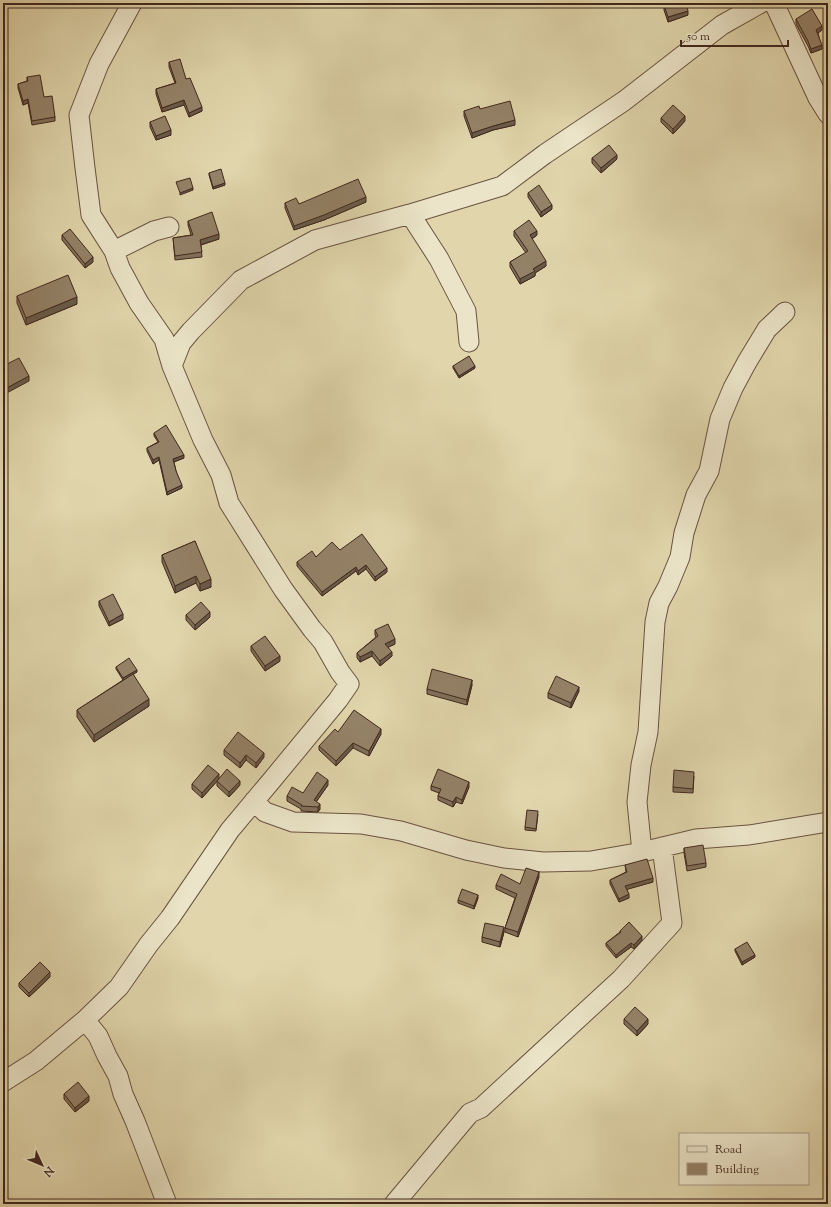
<svg xmlns="http://www.w3.org/2000/svg" width="831" height="1207" viewBox="0 0 831 1207" font-family="'Sorts Mill Goudy',serif">
<style>
.lines{fill:none;stroke-linecap:round;stroke-linejoin:round}
.minor-casing{stroke:#6a5342;stroke-width:21}
.minor{stroke:#ebe4c8;stroke-width:19}
.wall{fill:#7f7059;stroke:#42281f}
.shaded-wall{fill:#685b49;stroke:#42281f}
.building{fill:#948268;stroke:#42281f}
</style>
<rect width="100%" height="100%" fill="#e0d5ab"/>
<filter id="stains"><feTurbulence type="fractalNoise" baseFrequency=".005" numOctaves="4"/><feColorMatrix values="0 0 0 0 .2 0 0 0 0 .09 0 0 0 0 .02 0 0 0 .5 -.17"/></filter>
<radialGradient id="worn" r=".72"><stop offset=".6" stop-color="#630" stop-opacity="0"/><stop offset="1" stop-color="#630" stop-opacity=".3"/></radialGradient>
<g class="lines">
<!-- minor casing -->
<g class="minor-casing">
<path id="minor" d="M 132,3 L 99,64 L 79,115 L 85,168 L 91,215 L 114,251 L 120,268 L 139,303 L 164,339 L 172,366
M 774,3 L 818,98 L 828,114
M 410,214 L 439,259 L 466,311 L 469,342
M 114,251 L 154,231 L 169,227
M 254,801 L 265,812 L 293,822 L 361,824 L 401,831 L 466,850 L 504,858 L 543,862 L 591,861 L 642,852 L 696,839 L 749,835 L 828,822
M 642,852 L 637,802 L 641,765 L 648,732 L 655,622 L 659,603 L 668,586 L 680,557 L 684,533 L 696,495 L 709,471 L 720,419 L 733,388 L 747,362 L 767,329 L 785,312
M 85,1020 L 119,987 L 149,944 L 170,918 L 230,830 L 272,780 L 338,700 L 349,684 L 340,672 L 323,642 L 312,629 L 283,589 L 229,503 L 221,475 L 203,440 L 172,366 L 181,343 L 191,331 L 241,280 L 315,240 L 410,214 L 502,186 L 545,154 L 624,101 L 722,25 L 761,3
M 3,1082 L 36,1061 L 85,1020 L 98,1036 L 107,1056 L 118,1076 L 123,1094 L 135,1121 L 167,1204
M 394,1204 L 470,1113 L 481,1108 L 621,979 L 672,923 L 662,847"/>
</g>
<!-- minor -->
<use href="#minor" class="minor"/>
</g>
<!-- wall -->
<path class="wall" d="M 664,5 L 688,15 L 668,22 L 664,10 Z
M 796,19 L 822,30 L 818,33 L 822,49 L 811,53 L 808,46 L 796,24 Z
M 169,62 L 186,79 L 202,111 L 189,117 L 184,105 L 162,112 L 156,94 L 156,89 L 175,83 L 169,67 Z
M 27,77 L 44,97 L 55,117 L 55,121 L 32,125 L 28,103 L 23,105 L 18,88 L 18,84 L 27,81 Z
M 480,109 L 515,125 L 493,130 L 472,138 L 464,116 L 464,111 Z
M 661,118 L 685,121 L 673,134 L 661,122 Z
M 150,122 L 171,135 L 156,140 L 150,127 Z
M 592,158 L 617,159 L 601,173 L 592,163 Z
M 209,173 L 225,185 L 213,189 L 209,175 Z
M 528,193 L 552,209 L 541,217 L 528,197 Z
M 366,202 L 324,220 L 294,230 L 285,208 L 285,203 L 299,204 Z
M 188,221 L 219,239 L 201,245 L 202,257 L 175,260 L 173,238 L 191,235 L 188,225 Z
M 514,231 L 537,235 L 532,239 L 546,266 L 535,273 L 535,276 L 520,284 L 510,267 L 510,262 L 526,253 L 514,236 Z
M 62,235 L 93,262 L 85,268 L 62,240 Z
M 17,296 L 77,304 L 26,325 L 17,303 Z
M 453,366 L 475,368 L 459,378 L 453,368 Z
M 154,433 L 184,458 L 174,462 L 176,471 L 182,488 L 167,495 L 159,460 L 153,464 L 147,451 L 147,448 L 158,442 L 154,436 Z
M 195,541 L 211,587 L 200,591 L 196,583 L 175,593 L 162,562 L 162,555 Z
M 340,550 L 387,572 L 375,581 L 366,569 L 358,575 L 356,571 L 322,596 L 297,566 L 297,562 Z
M 99,601 L 123,619 L 109,626 L 99,606 Z
M 186,615 L 210,617 L 195,630 L 186,620 Z
M 375,630 L 395,644 L 388,647 L 392,656 L 380,666 L 372,656 L 360,662 L 357,658 L 357,653 L 376,637 L 375,635 Z
M 251,646 L 280,661 L 265,671 L 251,651 Z
M 116,667 L 137,672 L 133,674 L 149,706 L 94,742 L 77,717 L 77,710 L 123,680 L 116,669 Z
M 472,685 L 467,705 L 427,694 L 427,689 Z
M 579,691 L 571,708 L 548,698 L 548,693 Z
M 338,732 L 381,734 L 369,756 L 353,748 L 336,766 L 319,750 L 319,746 Z
M 224,750 L 264,757 L 256,768 L 246,760 L 240,768 L 224,755 Z
M 694,776 L 693,793 L 673,792 L 673,787 Z
M 219,779 L 240,785 L 229,797 L 217,786 L 217,781 L 202,798 L 192,789 L 192,784 Z
M 328,785 L 316,802 L 320,809 L 318,812 L 301,811 L 301,809 L 287,801 L 287,796 L 303,793 Z
M 431,786 L 469,787 L 462,804 L 456,802 L 453,807 L 438,800 L 438,796 L 439,793 L 431,790 Z
M 538,814 L 536,831 L 525,830 L 525,827 Z
M 684,848 L 706,863 L 706,867 L 687,871 L 684,853 Z
M 625,865 L 653,882 L 627,889 L 629,898 L 619,902 L 610,884 L 610,880 L 626,872 Z
M 539,877 L 518,937 L 505,932 L 505,928 L 515,898 L 496,889 L 496,885 L 520,884 Z
M 478,898 L 474,909 L 458,903 L 458,900 Z
M 620,931 L 642,940 L 634,949 L 631,947 L 616,958 L 606,946 L 606,943 L 620,932 Z
M 504,932 L 500,947 L 482,942 L 482,937 Z
M 735,949 L 755,957 L 742,965 L 735,951 Z
M 50,977 L 29,997 L 19,987 L 19,983 Z
M 624,1019 L 648,1024 L 637,1036 L 624,1024 Z
M 64,1094 L 89,1101 L 75,1112 L 64,1099 Z"/>
<!-- shaded-wall -->
<path class="shaded-wall" d="M 688,11 L 688,15 L 668,22 L 668,17 Z
M 822,26 L 822,30 L 816,34 L 816,30 Z
M 822,45 L 822,49 L 811,53 L 811,49 Z
M 28,99 L 28,103 L 23,105 L 23,101 Z
M 184,100 L 184,105 L 162,112 L 162,108 Z
M 202,107 L 202,111 L 189,117 L 189,113 Z
M 685,116 L 685,121 L 673,134 L 673,129 Z
M 515,120 L 515,125 L 493,130 L 472,138 L 472,133 L 493,126 Z
M 171,130 L 171,135 L 156,140 L 156,136 Z
M 617,155 L 617,159 L 601,173 L 601,168 Z
M 225,183 L 225,185 L 213,189 L 213,187 Z
M 193,188 L 193,190 L 180,195 L 180,193 Z
M 366,197 L 366,202 L 324,220 L 294,230 L 294,226 Z
M 552,205 L 552,209 L 541,217 L 541,212 Z
M 537,231 L 537,235 L 530,240 L 530,235 Z
M 219,234 L 219,239 L 200,245 L 200,240 Z
M 93,257 L 93,262 L 85,268 L 85,264 Z
M 546,261 L 546,266 L 535,273 L 535,276 L 520,284 L 520,279 L 533,269 Z
M 77,297 L 77,304 L 26,325 L 26,318 Z
M 475,366 L 475,368 L 459,378 L 459,376 Z
M 29,376 L 29,381 L 3,395 L 3,390 Z
M 184,455 L 184,458 L 173,462 L 173,459 Z
M 159,457 L 159,460 L 153,464 L 153,460 Z
M 182,485 L 182,488 L 167,495 L 167,492 Z
M 366,565 L 366,569 L 358,575 L 358,571 Z
M 356,567 L 356,571 L 322,596 L 322,592 Z
M 387,568 L 387,572 L 375,581 L 375,577 Z
M 196,576 L 196,583 L 175,593 L 175,586 Z
M 211,579 L 211,587 L 200,591 L 200,584 Z
M 210,612 L 210,617 L 195,630 L 195,625 Z
M 123,614 L 123,619 L 109,626 L 109,622 Z
M 395,639 L 395,644 L 385,649 L 385,644 Z
M 372,651 L 372,656 L 360,662 L 360,657 Z
M 392,652 L 392,656 L 380,666 L 380,661 Z
M 280,656 L 280,661 L 265,671 L 265,666 Z
M 137,670 L 137,672 L 123,681 L 123,678 Z
M 472,680 L 472,685 L 467,705 L 467,700 Z
M 579,687 L 579,691 L 571,708 L 571,703 Z
M 149,699 L 149,706 L 94,742 L 94,735 Z
M 381,729 L 381,734 L 369,756 L 369,751 Z
M 353,743 L 353,748 L 336,766 L 336,761 Z
M 264,753 L 264,757 L 256,768 L 256,763 Z
M 246,755 L 246,760 L 240,768 L 240,763 Z
M 219,774 L 219,779 L 202,798 L 202,793 Z
M 328,780 L 328,785 L 314,805 L 314,800 Z
M 240,781 L 240,785 L 229,797 L 229,792 Z
M 469,782 L 469,787 L 462,804 L 462,800 Z
M 456,797 L 456,802 L 453,807 L 453,802 Z
M 320,804 L 320,809 L 318,812 L 318,807 Z
M 539,872 L 539,877 L 518,937 L 518,932 Z
M 653,878 L 653,882 L 625,890 L 625,886 Z
M 629,894 L 629,898 L 619,902 L 619,899 Z
M 478,895 L 478,898 L 474,909 L 474,906 Z
M 504,927 L 504,932 L 500,947 L 500,942 Z
M 642,936 L 642,940 L 634,949 L 634,945 Z
M 631,943 L 631,947 L 616,958 L 616,955 Z
M 755,955 L 755,957 L 742,965 L 742,962 Z
M 50,972 L 50,977 L 29,997 L 29,993 Z
M 648,1019 L 648,1024 L 637,1036 L 637,1031 Z
M 89,1096 L 89,1101 L 75,1112 L 75,1108 Z"/>
<!-- building -->
<path class="building" d="M 671,3 L 686,3 L 688,11 L 668,17 L 664,5 Z
M 812,9 L 822,26 L 816,30 L 822,45 L 811,49 L 808,41 L 796,19 Z
M 180,59 L 186,79 L 190,78 L 202,107 L 189,113 L 184,100 L 162,108 L 156,89 L 176,83 L 169,62 Z
M 40,75 L 44,97 L 52,96 L 55,117 L 32,121 L 28,99 L 23,101 L 18,84 L 28,81 L 27,77 Z
M 510,101 L 515,120 L 493,126 L 472,133 L 464,111 L 479,106 L 480,109 Z
M 673,105 L 685,116 L 673,129 L 661,118 Z
M 165,116 L 171,130 L 156,136 L 150,122 Z
M 609,145 L 617,155 L 601,168 L 592,158 Z
M 221,169 L 225,183 L 213,187 L 209,173 Z
M 190,178 L 193,188 L 180,193 L 176,182 Z
M 358,179 L 366,197 L 324,215 L 294,226 L 285,203 L 296,198 L 299,204 Z
M 539,185 L 552,205 L 541,212 L 528,193 Z
M 212,212 L 219,234 L 200,240 L 202,252 L 175,256 L 173,238 L 193,235 L 188,221 Z
M 529,220 L 537,231 L 530,235 L 546,261 L 533,269 L 535,271 L 520,279 L 510,262 L 528,251 L 514,231 Z
M 70,229 L 93,257 L 85,264 L 62,235 Z
M 68,275 L 77,297 L 26,318 L 17,296 Z
M 469,356 L 475,366 L 459,376 L 453,366 Z
M 19,358 L 29,376 L 3,390 L 3,366 Z
M 166,425 L 184,455 L 173,459 L 176,471 L 182,485 L 167,492 L 159,457 L 153,460 L 147,448 L 159,442 L 154,433 Z
M 362,534 L 387,568 L 375,577 L 366,565 L 358,571 L 356,567 L 322,592 L 297,562 L 312,551 L 316,557 L 332,542 L 340,550 Z
M 195,541 L 211,579 L 200,584 L 196,576 L 175,586 L 162,555 Z
M 113,594 L 123,614 L 109,622 L 99,601 Z
M 201,602 L 210,612 L 195,625 L 186,615 Z
M 388,624 L 395,639 L 385,644 L 392,652 L 380,661 L 372,651 L 360,657 L 357,653 L 378,636 L 375,630 Z
M 265,636 L 280,656 L 265,666 L 251,646 Z
M 129,658 L 137,670 L 123,678 L 116,667 Z
M 432,669 L 472,680 L 467,700 L 427,689 Z
M 133,674 L 149,699 L 94,735 L 77,710 Z
M 556,676 L 579,687 L 571,703 L 548,693 Z
M 354,710 L 381,729 L 369,751 L 353,743 L 336,761 L 319,746 L 335,729 L 338,732 Z
M 238,732 L 264,753 L 256,763 L 246,755 L 240,763 L 224,750 Z
M 208,765 L 219,774 L 202,793 L 192,784 Z
M 227,769 L 240,781 L 229,792 L 217,781 Z
M 438,769 L 469,782 L 462,800 L 456,797 L 453,802 L 438,796 L 441,789 L 431,786 Z
M 674,770 L 694,772 L 693,789 L 673,787 Z
M 317,772 L 328,780 L 314,800 L 320,804 L 318,807 L 301,806 L 302,805 L 287,796 L 292,787 L 303,793 Z
M 527,810 L 538,811 L 536,829 L 525,827 Z
M 703,845 L 706,863 L 687,866 L 684,848 Z
M 647,859 L 653,878 L 625,886 L 629,894 L 619,899 L 610,880 L 627,872 L 625,865 Z
M 526,868 L 539,872 L 518,932 L 505,928 L 517,894 L 496,885 L 501,874 L 520,884 Z
M 462,889 L 478,895 L 474,906 L 458,900 Z
M 629,922 L 642,936 L 634,945 L 631,943 L 616,955 L 606,943 L 621,932 L 620,931 Z
M 485,923 L 504,927 L 500,942 L 482,937 Z
M 747,942 L 755,955 L 742,962 L 735,949 Z
M 40,962 L 50,972 L 29,993 L 19,983 Z
M 635,1007 L 648,1019 L 637,1031 L 624,1019 Z
M 78,1082 L 89,1096 L 75,1108 L 64,1094 Z"/>
<!-- margin -->
<rect width="831" height="1207" fill="none" stroke="#e0d5ab" stroke-width="16"/>
<rect x="4" y="4" width="823" height="1199" fill="none" stroke="#42281f" stroke-width="2"/>
<rect x="8" y="8" width="815" height="1191" fill="none" stroke="#42281f"/>
<!-- legend -->
<rect x="679" y="1133" width="130" height="52" fill="#ebe4c8" stroke="#a79984"/>
<rect x="687" y="1146" width="20" height="6" fill="#ebe4c8" stroke="#a79984"/>
<text x="715" y="1153" font-size="12" fill="#42281f">Road</text>
<rect x="687" y="1163" width="20" height="12" fill="#948268" stroke="#a79984"/>
<text x="715" y="1173" font-size="12" fill="#42281f">Building</text>
<!-- north arrow -->
<g transform="translate(42 1165) rotate(134)" stroke="#ebe4c8" stroke-width="3" paint-order="stroke">
<path d="M0-3L7 15L0 10L-7 15Z" fill="#42281f"/>
<text y="-6" font-size="11" font-weight="bold" text-anchor="middle" fill="#42281f">N</text>
</g>
<!-- scale -->
<path d="M681 40v6h107v-6" fill="none" stroke="#42281f" stroke-width="2"/>
<text x="687" y="40" font-size="12" fill="#42281f" stroke="#ebe4c8" stroke-width="3" paint-order="stroke">50 m</text>
<rect width="100%" height="100%" filter="url(#stains)"/>
<rect width="100%" height="100%" fill="url(#worn)"/>
</svg>
